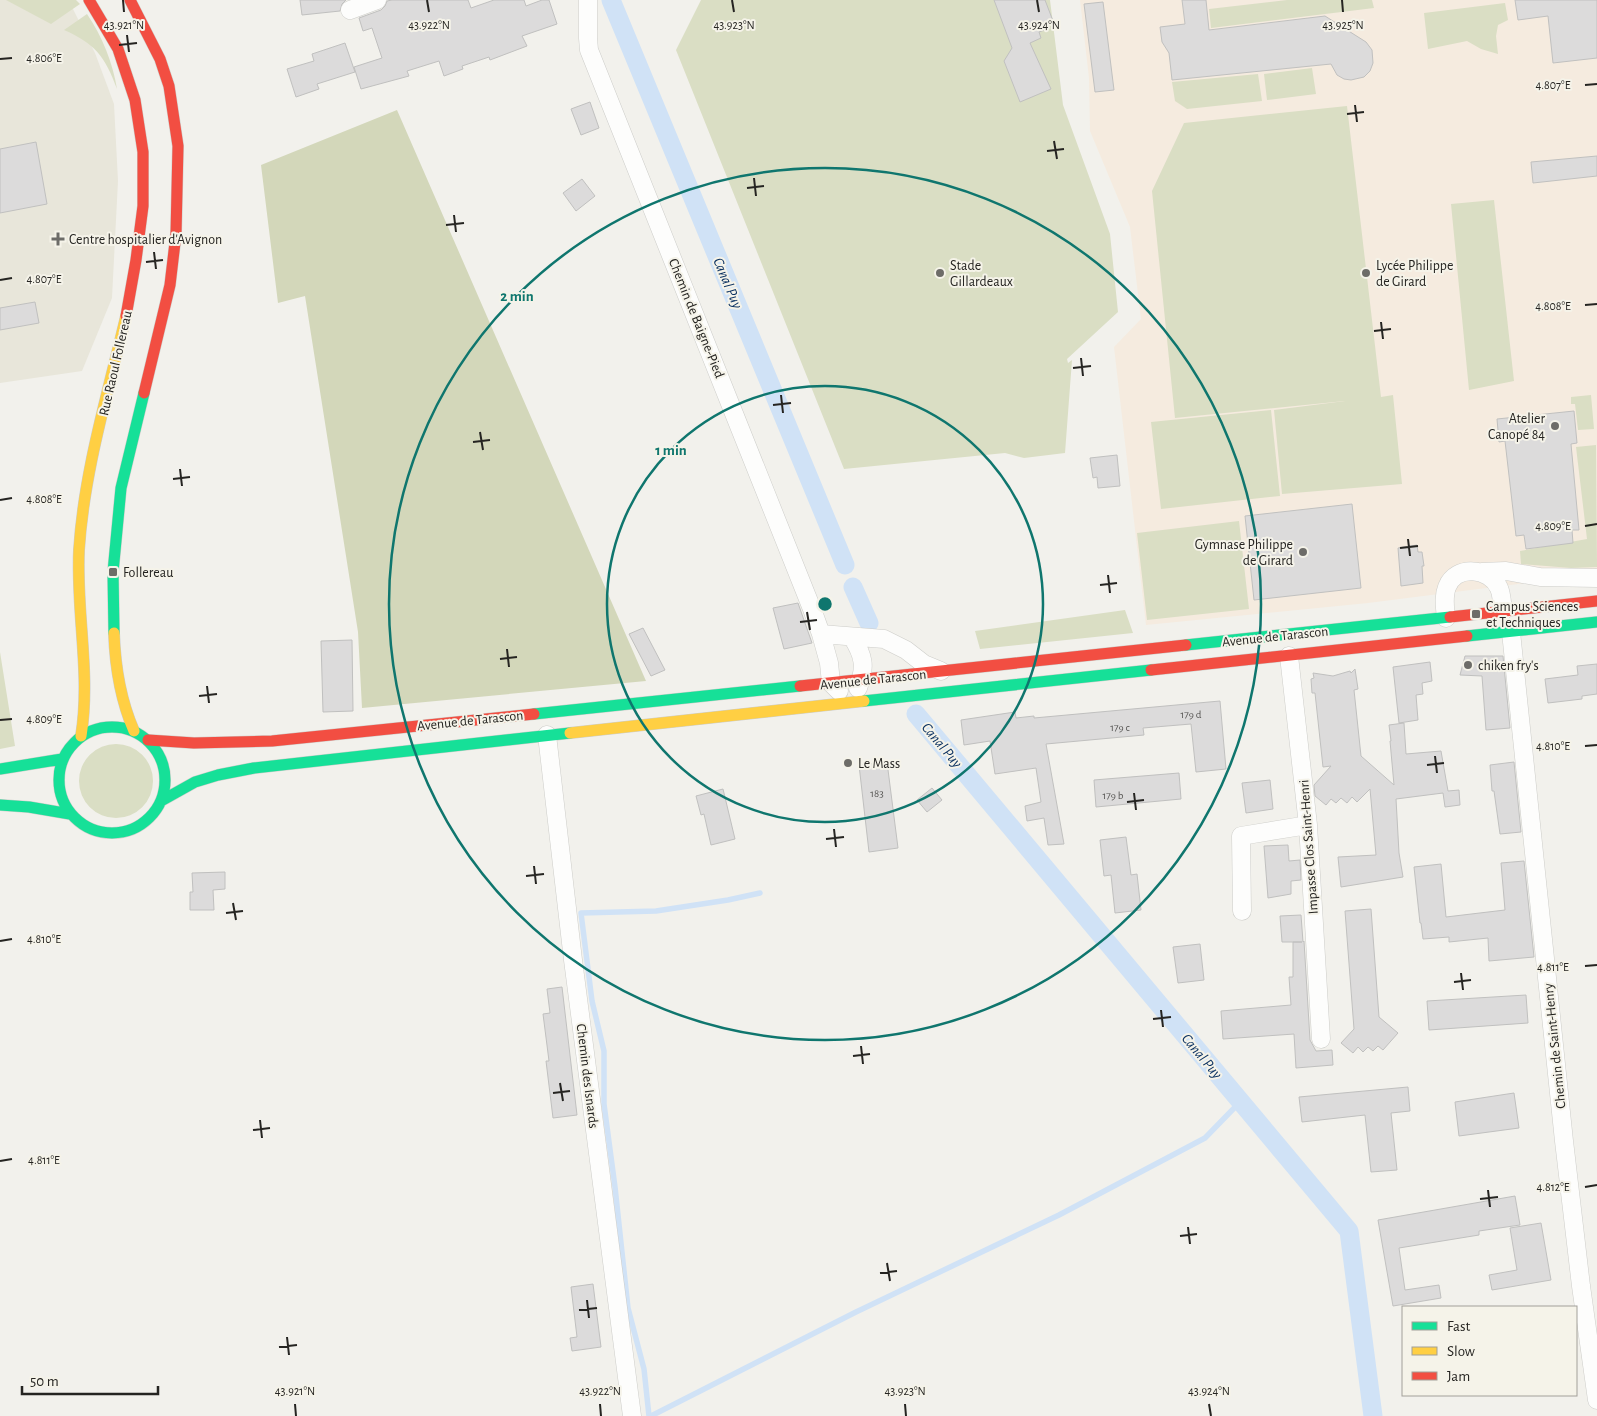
<svg xmlns="http://www.w3.org/2000/svg" width="1597" height="1416" viewBox="0 0 1597 1416" font-family="'Alegreya Sans',sans-serif">
<style>
.built{fill:#e8e6da}
.education{fill:#f5ebdf}
.green{fill:#dadec4}
.forest{fill:#d3d7ba}
.lines{fill:none;stroke-linecap:round;stroke-linejoin:round}
.stream{stroke:#d0e2f6;stroke-width:5.5}
.canal{stroke:#d0e2f6;stroke-width:19}
.building{fill:#dcdbdb;stroke:#c0c0bf}
.street-casing{stroke:#cdcdc9;stroke-width:19}
.fast-casing{stroke:#cdcdc9;stroke-width:12}
.slow-casing{stroke:#cdcdc9;stroke-width:12}
.jam-casing{stroke:#cdcdc9;stroke-width:12}
.street{stroke:#fdfdfc;stroke-width:18}
.fast{stroke:#16e098;stroke-width:11}
.slow{stroke:#ffcf43;stroke-width:11}
.jam{stroke:#f24e42;stroke-width:11}
.ticks{fill:none;stroke:#252421;stroke-width:2}
.ring{fill:none;stroke:#0f766e;stroke-width:2.5}
.poi-dot{fill:#6d6c68;stroke:#f5f3e9;stroke-width:2}
.labels{text-anchor:middle;stroke-width:4;stroke-linejoin:round;paint-order:stroke}
.number-label{font-size:11px;fill:#555452}
.poi-label{font-size:14px;fill:#252421;stroke:#f5f3e9;text-anchor:start}
.street-label{font-size:14px;fill:#252421;stroke:#f5f3e9}
.water-label{font-size:15px;font-style:italic;fill:#0a3161;stroke:#f5f3e9}
.ticks-label{font-size:12px;text-anchor:middle;fill:#252421;stroke:#f5f3e9;stroke-width:4;stroke-linejoin:round;paint-order:stroke}
.centre{fill:#0f766e;stroke:#f5f3e9;stroke-width:2.5}
.ring-label{font-size:15px;text-anchor:middle;font-weight:bold;fill:#0f766e;stroke:#f5f3e9;stroke-width:4;stroke-linejoin:round;paint-order:stroke}
</style>
<rect width="100%" height="100%" fill="#f2f1ec"/>
<!-- built -->
<path class="built" d="M 0,0 L 61,0 L 70,3 L 95,53 L 114,104 L 118,181 L 112,298 L 82,371 L 0,383 Z"/>
<!-- education -->
<path class="education" d="M 1080,0 L 1597,0 L 1597,574 L 1368,603 L 1146,625 L 1114,347 L 1141,319 L 1130,227 L 1090,131 L 1089,78 Z"/>
<!-- green -->
<path class="green" d="M 6,0 L 76,0 L 80,4 L 51,24 Z
M 701,0 L 1050,0 L 1063,105 L 1110,234 L 1118,312 L 1067,359 L 1068,363 L 1072,360 L 1065,453 L 1024,458 L 1005,453 L 844,469 L 676,50 Z
M 1287,0 L 1372,0 L 1374,8 L 1211,28 L 1209,9 Z
M 1505,3 L 1508,20 L 1498,25 L 1496,36 L 1498,54 L 1481,49 L 1467,41 L 1428,49 L 1424,13 Z
M 87,14 C 102,36 113,63 117,89 C 105,57 96,44 64,30 Z
M 1312,68 L 1316,94 L 1267,100 L 1264,74 Z
M 1258,74 L 1262,101 L 1187,109 L 1175,101 L 1172,82 Z
M 1347,106 L 1381,397 L 1393,395 L 1402,484 L 1282,494 L 1274,410 L 1345,401 L 1175,418 L 1152,191 L 1184,123 Z
M 1494,200 L 1514,381 L 1469,390 L 1451,204 Z
M 1591,395 L 1594,429 L 1578,430 L 1575,404 L 1571,404 L 1571,397 Z
M 1271,410 L 1280,496 L 1161,509 L 1151,422 Z
M 1596,445 L 1597,567 L 1571,568 L 1521,564 L 1520,551 L 1587,539 L 1576,447 Z
M 1239,521 L 1249,609 L 1147,620 L 1137,533 Z
M 1125,610 L 1133,633 L 980,649 L 975,631 Z
M 0,652 L 15,746 L 0,749 Z
M79 781a37 37 0 1 1 74 0a37 37 0 1 1-74 0Z"/>
<!-- forest -->
<path class="forest" d="M 397,110 L 646,681 L 362,708 L 358,632 L 305,296 L 278,303 L 261,165 Z"/>
<g class="lines">
<!-- stream -->
<path class="stream" d="M 649,1416 L 644,1369 L 628,1308 L 615,1187 L 604,1104 L 604,1051 L 592,1001 L 581,913 L 656,911 L 728,900 L 760,893
M 651,1416 L 856,1312 L 1059,1215 L 1205,1138 L 1240,1102"/>
<!-- canal -->
<path class="canal" d="M 611,0 L 845,565
M 853,587 L 869,623
M 916,714 L 1349,1231 L 1373,1416"/>
</g>
<!-- building -->
<path class="building" d="M 300,0 L 346,0 L 342,4 L 340,11 L 302,15 Z
M 392,0 L 468,0 L 471,8 L 494,0 L 524,0 L 526,6 L 542,0 L 549,0 L 557,24 L 522,36 L 527,46 L 490,60 L 489,57 L 462,66 L 463,69 L 444,76 L 439,61 L 407,71 L 409,76 L 361,89 L 354,67 L 382,58 L 372,28 L 363,31 L 359,18 L 381,10 L 385,6 L 387,1 Z
M 994,0 L 1045,0 L 1053,21 L 1045,24 L 1047,29 L 1039,32 L 1041,38 L 1030,43 L 1051,89 L 1020,102 L 1004,61 L 1012,48 Z
M 1182,0 L 1206,0 L 1209,30 L 1325,16 L 1366,42 L 1372,50 L 1373,63 L 1370,71 L 1364,77 L 1351,80 L 1344,79 L 1337,75 L 1331,64 L 1172,80 L 1169,53 L 1162,42 L 1160,27 L 1185,24 Z
M 1515,0 L 1597,0 L 1597,58 L 1553,63 L 1548,16 L 1518,20 Z
M 1103,2 L 1114,90 L 1095,92 L 1084,4 Z
M 345,43 L 355,72 L 317,84 L 319,89 L 296,97 L 287,69 L 314,61 L 312,54 Z
M 590,102 L 599,128 L 581,135 L 571,109 Z
M 36,142 L 47,204 L 0,213 L 0,149 Z
M 1597,156 L 1597,176 L 1533,183 L 1531,162 Z
M 582,179 L 595,196 L 576,211 L 563,193 Z
M 35,302 L 39,323 L 0,330 L 0,308 Z
M 1574,411 L 1577,443 L 1571,444 L 1579,530 L 1572,530 L 1573,543 L 1526,549 L 1524,535 L 1516,536 L 1505,441 L 1499,442 L 1497,419 Z
M 1117,455 L 1120,486 L 1098,488 L 1097,477 L 1093,478 L 1090,458 Z
M 1352,504 L 1361,588 L 1254,600 L 1245,516 Z
M 1417,545 L 1418,552 L 1422,552 L 1424,566 L 1422,566 L 1423,583 L 1401,586 L 1398,548 Z
M 798,603 L 812,643 L 784,649 L 773,608 Z
M 643,628 L 665,670 L 651,676 L 629,634 Z
M 352,640 L 353,711 L 323,712 L 321,641 Z
M 1465,656 L 1503,656 L 1510,728 L 1486,730 L 1482,676 L 1460,675 Z
M 1430,662 L 1432,681 L 1422,683 L 1423,694 L 1416,695 L 1418,720 L 1399,723 L 1393,667 Z
M 1597,664 L 1597,694 L 1582,696 L 1582,699 L 1548,703 L 1545,679 L 1578,675 L 1577,666 Z
M 1355,669 L 1358,689 L 1354,690 L 1361,756 L 1394,785 L 1390,741 L 1391,741 L 1389,725 L 1404,723 L 1406,754 L 1441,751 L 1448,791 L 1459,790 L 1460,805 L 1445,807 L 1443,793 L 1396,799 L 1399,853 L 1403,877 L 1341,887 L 1338,857 L 1376,855 L 1370,789 L 1357,802 L 1352,797 L 1347,803 L 1341,798 L 1336,803 L 1331,799 L 1326,805 L 1315,796 L 1314,785 L 1331,766 L 1323,767 L 1315,693 L 1312,693 L 1311,679 L 1314,678 L 1313,673 L 1333,676 L 1350,671 L 1351,673 Z
M 1220,701 L 1226,769 L 1196,772 L 1191,724 L 1143,728 L 1144,735 L 1046,744 L 1064,844 L 1048,845 L 1044,818 L 1027,821 L 1025,806 L 1041,802 L 1036,768 L 995,774 L 990,741 L 964,745 L 961,720 L 1015,712 L 1016,718 L 1034,716 L 1034,718 Z
M 887,762 L 898,848 L 869,852 L 859,765 Z
M 1514,762 L 1521,832 L 1500,834 L 1494,791 L 1492,791 L 1490,765 Z
M 1179,773 L 1181,799 L 1096,807 L 1094,780 Z
M 1270,780 L 1273,809 L 1246,813 L 1242,783 Z
M 932,788 L 942,800 L 927,812 L 917,800 Z
M 723,789 L 735,839 L 711,845 L 704,814 L 701,815 L 696,796 Z
M 1126,837 L 1131,875 L 1137,874 L 1141,910 L 1115,913 L 1111,875 L 1104,876 L 1100,840 Z
M 1288,845 L 1289,861 L 1300,860 L 1301,880 L 1291,881 L 1291,894 L 1268,898 L 1264,846 Z
M 1524,861 L 1534,957 L 1489,961 L 1488,938 L 1449,942 L 1449,937 L 1423,939 L 1421,923 L 1420,923 L 1414,867 L 1441,864 L 1446,917 L 1505,910 L 1501,863 Z
M 225,872 L 225,889 L 213,890 L 214,910 L 190,910 L 190,892 L 193,892 L 192,873 Z
M 1371,909 L 1379,1017 L 1398,1033 L 1383,1050 L 1378,1046 L 1373,1051 L 1368,1047 L 1363,1052 L 1358,1047 L 1353,1053 L 1341,1043 L 1354,1029 L 1345,911 Z
M 1301,915 L 1303,942 L 1304,941 L 1310,1040 L 1316,1051 L 1332,1050 L 1333,1065 L 1296,1068 L 1294,1034 L 1223,1039 L 1221,1011 L 1291,1005 L 1289,977 L 1293,977 L 1293,942 L 1302,942 L 1282,942 L 1280,916 Z
M 1200,944 L 1204,980 L 1178,983 L 1173,947 Z
M 562,987 L 577,1115 L 553,1118 L 546,1061 L 549,1061 L 543,1014 L 550,1013 L 547,989 Z
M 1526,995 L 1528,1023 L 1429,1030 L 1427,1001 Z
M 1408,1087 L 1410,1111 L 1391,1113 L 1397,1170 L 1371,1172 L 1365,1115 L 1302,1122 L 1299,1097 Z
M 1514,1093 L 1519,1128 L 1459,1136 L 1455,1102 Z
M 1515,1196 L 1520,1225 L 1479,1231 L 1479,1235 L 1399,1248 L 1405,1290 L 1439,1285 L 1441,1298 L 1393,1306 L 1378,1220 Z
M 1541,1223 L 1551,1280 L 1492,1290 L 1489,1275 L 1517,1270 L 1510,1228 Z
M 593,1284 L 601,1347 L 572,1351 L 570,1338 L 577,1337 L 571,1287 Z"/>
<g class="lines">
<!-- street casing -->
<g class="street-casing">
<path id="street" d="M 588,0 L 588,38 L 589,50 L 812,609 L 821,634 L 829,663 L 831,683 L 839,691
M 350,10 L 377,0
M 1482,572 L 1506,571 L 1540,577 L 1597,578
M 1446,618 C 1445,607 1443,597 1447,587 C 1456,564 1490,568 1499,588 C 1502,595 1502,604 1503,611
M 1511,632 L 1564,1141 L 1581,1286 L 1597,1400
M 821,634 L 884,639 L 906,650 L 924,664 L 941,671
M 852,637 C 864,656 866,667 858,688
M 1289,656 L 1308,825 L 1321,1039
M 547,735 L 573,960 L 632,1416
M 1242,911 L 1241,836 L 1308,825"/>
</g>
<!-- fast casing -->
<g class="fast-casing">
<path id="fast" d="M 114,633 L 113,572 L 121,488 L 144,393
M 1467,636 L 1597,622
M 1186,645 L 1450,617
M 864,701 L 1151,670
M 534,714 L 800,686
M59 780a53 53 0 1 1 106 0a53 53 0 1 1-106 0Z
M 0,769 L 62,759
M 161,801 L 195,782 L 218,775 L 254,768 L 570,733
M 0,805 L 29,807 L 70,814"/>
</g>
<!-- slow casing -->
<g class="slow-casing">
<path id="slow" d="M 114,633 C 115,665 121,701 134,731
M 570,733 L 864,701
M 81,736 C 91,674 76,613 79,550 C 84,471 108,393 126,316"/>
</g>
<!-- jam casing -->
<g class="jam-casing">
<path id="jam" d="M 89,0 L 118,49 L 135,100 L 143,152 L 143,206 L 136,260 L 126,316
M 130,0 L 160,59 L 169,86 L 178,146 L 176,234 L 170,285 L 144,393
M 1450,617 L 1597,601
M 1151,670 L 1467,636
M 800,686 L 1186,645
M 148,740 L 194,743 L 272,741 L 534,714"/>
</g>
<!-- street -->
<use href="#street" class="street"/>
<!-- fast -->
<use href="#fast" class="fast"/>
<!-- slow -->
<use href="#slow" class="slow"/>
<!-- jam -->
<use href="#jam" class="jam"/>
</g>
<!-- ticks -->
<path class="ticks" d="M 123,0 L 124,12M 427,0 L 429,12M 732,0 L 734,12M 1037,0 L 1039,12M 1342,0 L 1343,12M 127,35 L 129,52M 119,45 L 137,43M 0,59 L 12,58M 1585,85 L 1597,84M 1355,105 L 1357,122M 1347,114 L 1364,112M 1054,141 L 1057,159M 1047,151 L 1064,149M 754,178 L 756,196M 747,188 L 764,186M 454,215 L 456,232M 446,225 L 464,223M 154,252 L 156,269M 146,262 L 163,260M 0,280 L 12,278M 1585,305 L 1597,304M 1381,322 L 1383,339M 1374,331 L 1391,329M 1081,358 L 1083,376M 1073,368 L 1091,366M 781,395 L 783,413M 773,405 L 791,403M 480,432 L 483,450M 473,442 L 490,440M 180,469 L 182,486M 173,479 L 190,477M 0,500 L 12,498M 1585,526 L 1597,524M 1408,539 L 1410,556M 1400,548 L 1418,546M 1108,575 L 1110,593M 1100,585 L 1117,583M 807,612 L 810,630M 800,622 L 817,620M 507,649 L 509,667M 500,659 L 517,657M 207,686 L 209,703M 199,696 L 217,694M 0,720 L 12,719M 1585,746 L 1597,745M 1435,756 L 1437,773M 1427,765 L 1444,763M 1134,793 L 1136,810M 1127,802 L 1144,800M 834,829 L 836,847M 826,839 L 844,837M 534,866 L 536,884M 526,876 L 544,874M 233,903 L 236,920M 226,913 L 243,911M 0,941 L 12,939M 1585,966 L 1597,965M 1461,973 L 1463,990M 1454,982 L 1471,980M 1161,1010 L 1163,1027M 1153,1019 L 1171,1017M 861,1046 L 863,1064M 853,1056 L 870,1054M 560,1083 L 563,1101M 553,1093 L 570,1091M 260,1120 L 262,1138M 253,1130 L 270,1128M 0,1161 L 12,1159M 1585,1187 L 1597,1185M 1488,1190 L 1490,1207M 1480,1199 L 1498,1197M 1188,1227 L 1190,1244M 1180,1236 L 1197,1234M 887,1263 L 890,1281M 880,1273 L 897,1271M 587,1300 L 589,1318M 579,1310 L 597,1308M 287,1337 L 289,1355M 279,1347 L 297,1345M 295,1404 L 296,1416M 600,1404 L 601,1416M 905,1404 L 906,1416M 1209,1404 L 1211,1416"/>
<!-- distance rings -->
<g class="ring">
<circle cx="825" cy="604" r="218"/>
<circle cx="825" cy="604" r="436"/>
</g>
<!-- markers -->
<g class="poi-dot">
<path d="M55.5 231.5h5v5h5v5h-5v5h-5v-5h-5v-5h5z"/>
<circle cx="940" cy="273" r="5"/>
<circle cx="1366" cy="273" r="5"/>
<circle cx="1555" cy="426" r="5"/>
<circle cx="1303" cy="552" r="5"/>
<rect x="108" y="567" width="10" height="10" rx="2.5"/>
<rect x="1471" y="609" width="10" height="10" rx="2.5"/>
<circle cx="1468" cy="665" r="5"/>
<circle cx="848" cy="763" r="5"/>
</g>
<g class="labels">
<!-- number labels -->
<g class="number-label">
<text x="1191" y="718">179 d</text>
<text x="1120" y="731">179 c</text>
<text x="877" y="797">183</text>
<text x="1113" y="799">179 b</text>
</g>
<!-- poi labels -->
<g class="poi-label">
<text x="69" y="244">Centre hospitalier d'Avignon</text>
<text x="950" y="270">Stade<tspan x="950" dy="16">Gillardeaux</tspan></text>
<text x="1376" y="270">Lycée Philippe<tspan x="1376" dy="16">de Girard</tspan></text>
<text x="1545" y="423" text-anchor="end">Atelier<tspan x="1545" dy="16">Canopé 84</tspan></text>
<text x="1293" y="549" text-anchor="end">Gymnase Philippe<tspan x="1293" dy="16">de Girard</tspan></text>
<text x="123" y="577">Follereau</text>
<text x="1486" y="611">Campus Sciences<tspan x="1486" dy="16">et Techniques</tspan></text>
<text x="1478" y="670">chiken fry's</text>
<text x="858" y="768">Le Mass</text>
</g>
<!-- street labels -->
<g class="street-label">
<text transform="translate(697 318) rotate(68)" y="5">Chemin de Baigne-Pied</text>
<text transform="translate(115 363) rotate(-77)" y="5">Rue Raoul Follereau</text>
<text transform="translate(1275 636) rotate(-6)" y="5">Avenue de Tarascon</text>
<text transform="translate(873 679) rotate(-6)" y="5">Avenue de Tarascon</text>
<text transform="translate(470 720) rotate(-6)" y="5">Avenue de Tarascon</text>
<text transform="translate(1308 847) rotate(-94)" y="5">Impasse Clos Saint-Henri</text>
<text transform="translate(1554 1046) rotate(-96)" y="5">Chemin de Saint-Henry</text>
<text transform="translate(588 1076) rotate(83)" y="5">Chemin des Isnards</text>
</g>
<!-- water labels -->
<g class="water-label">
<text transform="translate(728 283) rotate(67)" y="5">Canal Puy</text>
<text transform="translate(942 745) rotate(50)" y="5">Canal Puy</text>
<text transform="translate(1202 1056) rotate(50)" y="5">Canal Puy</text>
</g>
</g>
<g class="ticks-label">
<text x="124" y="29">43.921°N</text>
<text x="429" y="29">43.922°N</text>
<text x="734" y="29">43.923°N</text>
<text x="1039" y="29">43.924°N</text>
<text x="1343" y="29">43.925°N</text>
<text x="44" y="62">4.806°E</text>
<text x="1553" y="89">4.807°E</text>
<text x="44" y="283">4.807°E</text>
<text x="1553" y="310">4.808°E</text>
<text x="44" y="503">4.808°E</text>
<text x="1553" y="530">4.809°E</text>
<text x="44" y="723">4.809°E</text>
<text x="1553" y="750">4.810°E</text>
<text x="44" y="943">4.810°E</text>
<text x="1553" y="971">4.811°E</text>
<text x="44" y="1164">4.811°E</text>
<text x="1553" y="1191">4.812°E</text>
<text x="295" y="1395">43.921°N</text>
<text x="600" y="1395">43.922°N</text>
<text x="905" y="1395">43.923°N</text>
<text x="1209" y="1395">43.924°N</text>
</g>
<circle cx="825" cy="604" r="8" class="centre"/>
<g class="ring-label">
<text x="517" y="301">2 min</text>
<text x="671" y="455">1 min</text>
</g>
<!-- legend -->
<rect x="1402" y="1306" width="175" height="90" fill="#f5f3e9" stroke="#a2a099"/>
<rect x="1412" y="1322" width="25" height="8" fill="#16e098" stroke="#a2a099"/>
<text x="1447" y="1331" font-size="15" fill="#252421">Fast</text>
<rect x="1412" y="1347" width="25" height="8" fill="#ffcf43" stroke="#a2a099"/>
<text x="1447" y="1356" font-size="15" fill="#252421">Slow</text>
<rect x="1412" y="1372" width="25" height="8" fill="#f24e42" stroke="#a2a099"/>
<text x="1447" y="1381" font-size="15" fill="#252421">Jam</text>
<!-- scale -->
<path d="M22 1386v8h136v-8" fill="none" stroke="#252421" stroke-width="2.5"/>
<text x="30" y="1386" font-size="15" fill="#252421" stroke="#f5f3e9" stroke-width="4" paint-order="stroke">50 m</text>
</svg>
